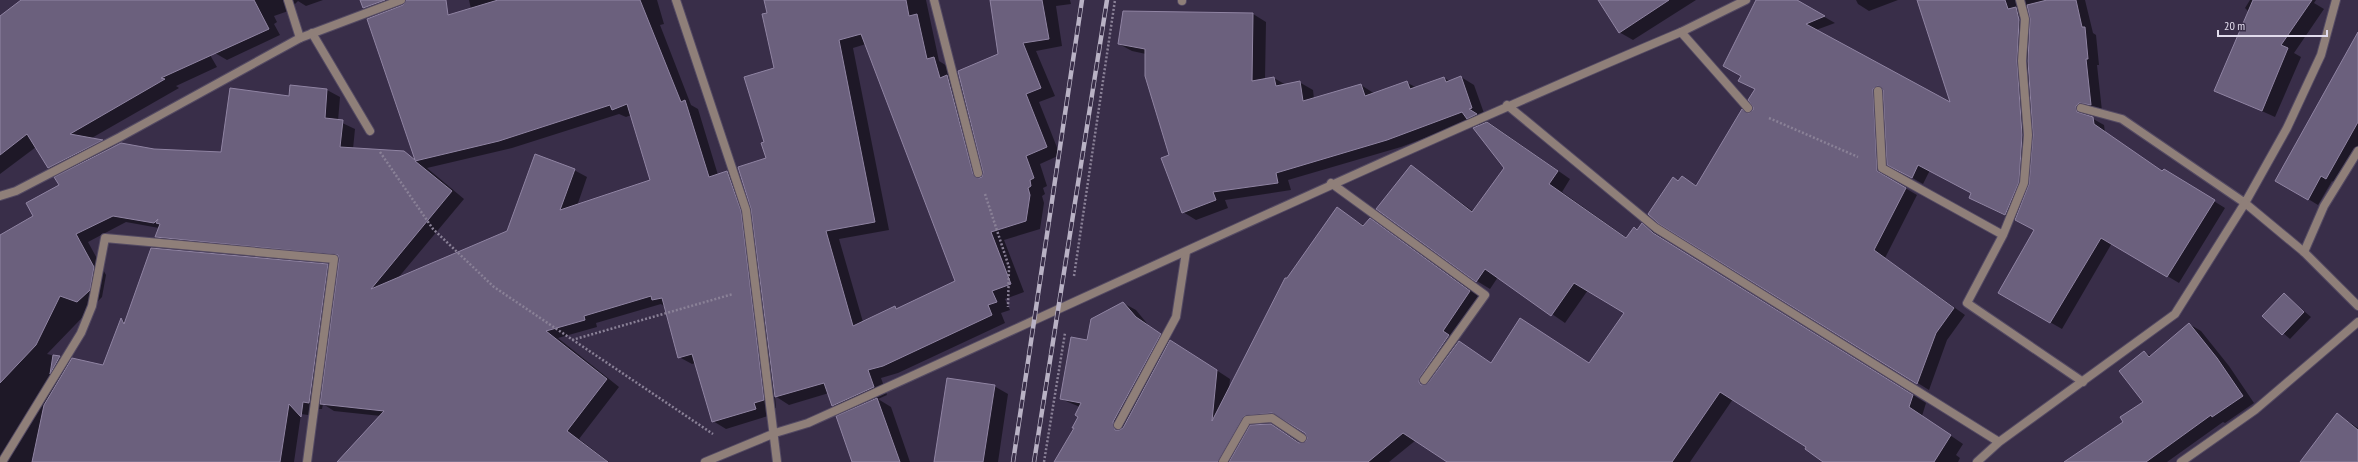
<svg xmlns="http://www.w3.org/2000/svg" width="2358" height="462" viewBox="0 0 2358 462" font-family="'PT Sans Narrow',sans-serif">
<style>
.shadow{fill:#0007;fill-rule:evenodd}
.building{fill:#6b607d;stroke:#9084a3;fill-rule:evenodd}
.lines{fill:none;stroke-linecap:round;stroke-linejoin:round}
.service-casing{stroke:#544a63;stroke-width:10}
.minor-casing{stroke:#544a63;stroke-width:10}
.path{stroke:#8a8197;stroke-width:2.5;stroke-dasharray:2 2;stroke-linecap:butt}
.service{stroke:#8f7f79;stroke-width:8}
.minor{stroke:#8f7f79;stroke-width:8}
.rail-casing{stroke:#b9b2c5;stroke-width:4.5}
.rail{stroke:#392e49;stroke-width:3;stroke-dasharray:9;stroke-linecap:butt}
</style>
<rect width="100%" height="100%" fill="#392e49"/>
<!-- shadow -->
<path class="shadow" d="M 22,0 L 178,0 L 217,67 L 176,86 L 179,88 L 90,139 L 102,141 L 114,147 L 222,153 L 290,97 L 291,86 L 327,90 L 340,97 L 338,121 L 355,129 L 353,149 L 404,152 L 415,159 L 421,25 L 471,9 L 469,0 L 657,0 L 664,24 L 660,25 L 691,105 L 698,109 L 718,175 L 727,172 L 740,179 L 752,217 L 767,159 L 765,143 L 775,69 L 765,0 L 926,0 L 939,61 L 947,66 L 951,78 L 962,85 L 999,55 L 991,0 L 1070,0 L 1071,4 L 1056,6 L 1062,46 L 1036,51 L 1055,96 L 1039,102 L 1060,155 L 1040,164 L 1047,186 L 1043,188 L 1045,194 L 1042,196 L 1044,203 L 1040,229 L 1004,240 L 1024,292 L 1005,299 L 1010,310 L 1001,313 L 1005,323 L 898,373 L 881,378 L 887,395 L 878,399 L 891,407 L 910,462 L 853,462 L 846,413 L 833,405 L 829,393 L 789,405 L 775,396 L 776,408 L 767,410 L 768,416 L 726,429 L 713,421 L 696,363 L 692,364 L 679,357 L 665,307 L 661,304 L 596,323 L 597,327 L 558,338 L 619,387 L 579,439 L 609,462 L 338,462 L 381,416 L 334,411 L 323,404 L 322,409 L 315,409 L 315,416 L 301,414 L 294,462 L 0,462 L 0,239 L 74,292 L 61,185 L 62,175 L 49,167 L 36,147 L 0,174 L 0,17 ZM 866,44 L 956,282 L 898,309 L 895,307 L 863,322 L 839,239 L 889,230 L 853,48 ZM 619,114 L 626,117 L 631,115 L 651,180 L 577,206 L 587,177 L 574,170 L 508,232 L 398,278 L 464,199 L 427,168 L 512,148 ZM 126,222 L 159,228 L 156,237 L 169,244 L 339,260 L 338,271 L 327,265 L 126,322 L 121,319 L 104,366 L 70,363 L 60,357 L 47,354 L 102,297 L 106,275 L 88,242 Z
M 200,0 L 323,0 L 306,6 L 298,1 L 294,5 L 294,9 L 274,16 L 277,22 L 274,24 L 280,35 L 227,60 L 215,53 Z
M 1599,0 L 1696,0 L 1633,40 L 1619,32 Z
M 1779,0 L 1795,0 L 1835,23 L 1816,30 L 1952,104 L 1918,0 L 2085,0 L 2093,33 L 2096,35 L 2099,65 L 2097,65 L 2102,111 L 2087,113 L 2088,116 L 2104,125 L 2105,132 L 2163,172 L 2175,177 L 2225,208 L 2179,283 L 2112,243 L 2062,329 L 1999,293 L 2035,230 L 1981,204 L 1972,193 L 1930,170 L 1923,184 L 1888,164 L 1888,178 L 1917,195 L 1885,258 L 1965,315 L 1947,340 L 1929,390 L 1660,223 L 1682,177 L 1697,186 L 1749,115 L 1754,111 L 1756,89 L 1742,76 ZM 2028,4 L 2031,18 L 2031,27 L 2015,18 L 2016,16 L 2030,24 L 2026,8 Z
M 1856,0 L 1898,0 L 1869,11 L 1858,4 Z
M 2250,0 L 2316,0 L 2314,3 L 2324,9 L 2294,53 L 2301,57 L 2275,117 L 2215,90 L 2249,12 L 2245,8 Z
M 1253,14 L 1266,22 L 1265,79 L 1274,78 L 1286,85 L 1299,82 L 1313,90 L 1314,99 L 1361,85 L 1375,94 L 1406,82 L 1417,88 L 1444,78 L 1450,81 L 1461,77 L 1474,85 L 1485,116 L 1481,117 L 1570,179 L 1562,192 L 1627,238 L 1642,225 L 1655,232 L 1666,241 L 1926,403 L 1922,416 L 1963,444 L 1956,455 L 1960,458 L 1958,462 L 1824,462 L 1808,447 L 1733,399 L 1690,462 L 1449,462 L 1416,440 L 1389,462 L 1055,462 L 1080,416 L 1080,407 L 1061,399 L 1088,341 L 1123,303 L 1136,310 L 1149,326 L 1230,379 L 1229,390 L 1287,279 L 1337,209 L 1365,226 L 1370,219 L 1383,227 L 1483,299 L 1456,339 L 1492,364 L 1590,364 L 1625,313 L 1588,290 L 1565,323 L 1498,277 L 1490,289 L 1477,281 L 1378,209 L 1411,166 L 1474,212 L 1505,168 L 1481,126 L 1472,120 L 1401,147 L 1288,180 L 1291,190 L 1225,200 L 1228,208 L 1196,220 L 1183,212 L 1146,54 L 1132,51 L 1119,44 ZM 1287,420 L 1306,433 L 1309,439 L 1305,444 L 1270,425 L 1253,426 L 1260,422 Z
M 2358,34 L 2358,145 L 2337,184 L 2332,181 L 2318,205 L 2277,180 Z
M 2284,294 L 2311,317 L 2290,339 L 2263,316 Z
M 2189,324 L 2201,331 L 2229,366 L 2254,403 L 2225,423 L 2223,422 L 2167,462 L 2066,462 L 2125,423 L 2144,402 L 2144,352 L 2151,356 Z
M 994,386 L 1008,394 L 998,462 L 935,462 Z
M 2337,414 L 2358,428 L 2358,462 L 2303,462 Z"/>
<!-- building -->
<path class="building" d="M 21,0 L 254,0 L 269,29 L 161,78 L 165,79 L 70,134 L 103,140 L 48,168 L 27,134 L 0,155 L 0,16 Z
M 360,0 L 385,0 L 363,8 Z
M 406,0 L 446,0 L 448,15 L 498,0 L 640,0 L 681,102 L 685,100 L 709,177 L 727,171 L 741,211 L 764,400 L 754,403 L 756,409 L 712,422 L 692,354 L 678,358 L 662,298 L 652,300 L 651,296 L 584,316 L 585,320 L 546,331 L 607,379 L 567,431 L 608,462 L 337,462 L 384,411 L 320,404 L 339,260 L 338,255 L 155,237 L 160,224 L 156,223 L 158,219 L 154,223 L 113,216 L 76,234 L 94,267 L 90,290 L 77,302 L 60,296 L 36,345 L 0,383 L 0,235 L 33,216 L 26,203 L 59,185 L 54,177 L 121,143 L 154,149 L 221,152 L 230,88 L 289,96 L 290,85 L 327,89 L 325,118 L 343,120 L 340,147 L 404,151 L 415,160 L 367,19 L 403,5 ZM 627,104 L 650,180 L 560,210 L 575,169 L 535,154 L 507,231 L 371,289 L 452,191 L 415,161 L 499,141 L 610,105 L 612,110 Z
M 764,0 L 906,0 L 909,16 L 917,14 L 927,59 L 934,57 L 940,78 L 947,75 L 973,174 L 979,178 L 982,177 L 983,172 L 958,71 L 998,54 L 990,0 L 1042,0 L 1049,39 L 1023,43 L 1041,88 L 1026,94 L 1047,147 L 1026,156 L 1034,178 L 1030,180 L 1031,186 L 1028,188 L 1030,195 L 1026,221 L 991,232 L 1011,284 L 992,291 L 997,302 L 988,305 L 992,315 L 883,366 L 868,370 L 874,387 L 832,406 L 824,383 L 775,397 L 751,209 L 738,167 L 766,158 L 761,143 L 764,142 L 744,77 L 774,68 L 762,14 L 767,13 ZM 861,34 L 955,281 L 896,309 L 895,306 L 853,326 L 826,231 L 875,222 L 839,40 Z
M 1598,0 L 1669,0 L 1619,33 Z
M 1756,0 L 1797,0 L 1825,16 L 1806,24 L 1950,102 L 1917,0 L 2005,0 L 2008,9 L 2016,7 L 2019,20 L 2017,61 L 2022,135 L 2019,182 L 2005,215 L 1969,198 L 1971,193 L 1918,165 L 1912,178 L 1887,165 L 1883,90 L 1878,86 L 1873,89 L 1877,171 L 1906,188 L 1874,250 L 1954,308 L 1936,333 L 1917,384 L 1659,224 L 1648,214 L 1673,177 L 1678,181 L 1682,176 L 1696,186 L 1742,109 L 1749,113 L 1753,110 L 1753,107 L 1748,100 L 1755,89 L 1738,81 L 1741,76 L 1723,66 Z
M 2047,0 L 2076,0 L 2082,27 L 2085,27 L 2088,59 L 2086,59 L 2091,105 L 2079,103 L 2076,106 L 2077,112 L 2093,117 L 2094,124 L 2162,171 L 2164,169 L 2215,200 L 2167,277 L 2101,238 L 2050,323 L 1998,293 L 2034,230 L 2015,220 L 2029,184 L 2033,135 L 2028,61 L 2030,19 L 2027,5 Z
M 2253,0 L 2312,0 L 2281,45 L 2288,48 L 2262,111 L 2214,91 Z
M 1123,11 L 1253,13 L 1252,81 L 1274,77 L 1276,86 L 1300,81 L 1303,101 L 1361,84 L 1365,96 L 1407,81 L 1410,89 L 1444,77 L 1446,82 L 1461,76 L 1472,108 L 1469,109 L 1477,114 L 1467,119 L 1462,112 L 1387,140 L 1276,173 L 1278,183 L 1213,192 L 1216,200 L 1182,213 L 1161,158 L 1169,155 L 1145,76 L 1145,49 L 1118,44 Z
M 2358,32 L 2358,122 L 2326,179 L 2321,176 L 2308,200 L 2275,181 Z
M 1487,122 L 1558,171 L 1549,184 L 1626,238 L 1634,227 L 1637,230 L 1642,223 L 1653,233 L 1913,395 L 1909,407 L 1951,435 L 1934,462 L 1823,462 L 1805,449 L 1806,447 L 1720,392 L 1672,462 L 1447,462 L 1403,433 L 1368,462 L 1229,462 L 1250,425 L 1271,424 L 1299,443 L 1306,441 L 1307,438 L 1305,433 L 1272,413 L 1244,416 L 1218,462 L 1054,462 L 1074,428 L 1072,428 L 1078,417 L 1075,415 L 1081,403 L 1060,399 L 1071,337 L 1087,340 L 1091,319 L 1123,302 L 1136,317 L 1161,334 L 1113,422 L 1115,430 L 1119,430 L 1123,428 L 1170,340 L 1217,370 L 1212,421 L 1285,278 L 1287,278 L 1337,207 L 1363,226 L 1370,218 L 1470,291 L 1443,331 L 1449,335 L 1420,377 L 1419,382 L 1421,385 L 1428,383 L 1459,341 L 1491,363 L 1520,318 L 1589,363 L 1624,313 L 1574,283 L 1551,316 L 1485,269 L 1476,282 L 1376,209 L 1411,165 L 1472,212 L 1504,168 L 1473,128 Z
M 151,248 L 328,264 L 309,403 L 303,402 L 301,417 L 289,404 L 280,462 L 32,462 L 44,405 L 72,358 L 103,365 L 121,318 L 124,324 Z
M 2284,293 L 2304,312 L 2282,335 L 2262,316 Z
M 2189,323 L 2217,358 L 2243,396 L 2212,417 L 2211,415 L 2146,462 L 2064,462 L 2123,422 L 2120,417 L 2143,402 L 2119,371 L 2144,351 L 2149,357 Z
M 53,355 L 60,356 L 50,374 Z
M 947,378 L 995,385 L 983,462 L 934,462 Z
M 877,398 L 900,462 L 852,462 L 836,416 Z
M 2337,413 L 2358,430 L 2358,462 L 2300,462 Z"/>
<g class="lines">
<!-- service casing -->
<g class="service-casing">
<path id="service" d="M 934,0 L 978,173
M 1746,0 L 1681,32 L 1748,108
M 2020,0 L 2025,19 L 2022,61 L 2028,135 L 2024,183 L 2003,235 L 1967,303 L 2083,382
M 1182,1 L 1182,0
M 312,33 L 370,131
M 1878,91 L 1882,168 L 2003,235
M 2081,108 L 2122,119 L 2245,203 L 2287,128 L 2321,55 L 2336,0
M 1331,183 L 1485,295 L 1424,380
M 0,196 L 16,191 L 120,137 L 300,38 L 288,0
M 2304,252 L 2324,206 L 2358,151
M 1118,425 L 1176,317 L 1186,252
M 1223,462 L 1247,420 L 1272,418 L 1302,438
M 2181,462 L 2255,410 L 2358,322"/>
</g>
<!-- minor casing -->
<g class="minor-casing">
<path id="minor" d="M 676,0 L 746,210 L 777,462
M 300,38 L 401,0
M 1507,105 L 1656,228 L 1999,442
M 2,462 L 81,333 L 92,306 L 105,238 L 334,259 L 307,462
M 705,462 L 775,433 L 808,423 C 1099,292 1387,156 1681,32
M 1977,462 L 1999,442 L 2175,314 L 2245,203 L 2304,252 L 2358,306"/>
</g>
<!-- path -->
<path class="path" d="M 1769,118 L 1858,157
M 380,152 L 433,229 L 494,287 L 713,434
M 985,194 L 1009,267 L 1008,307
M 1074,276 L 1115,0
M 572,340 L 733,294
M 1044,462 L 1065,333"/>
<!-- service -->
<use href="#service" class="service"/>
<!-- minor -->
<use href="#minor" class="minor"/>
<!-- rail casing -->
<g class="rail-casing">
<path id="rail" d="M 1013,462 L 1082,0
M 1034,462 L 1107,0"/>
</g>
<!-- rail -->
<use href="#rail" class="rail"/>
</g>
<!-- scale -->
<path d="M2218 30v6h109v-6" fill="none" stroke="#e2dced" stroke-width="2"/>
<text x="2224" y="30" font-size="12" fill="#e2dced" stroke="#392e49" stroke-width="3" paint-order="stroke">20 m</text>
</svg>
